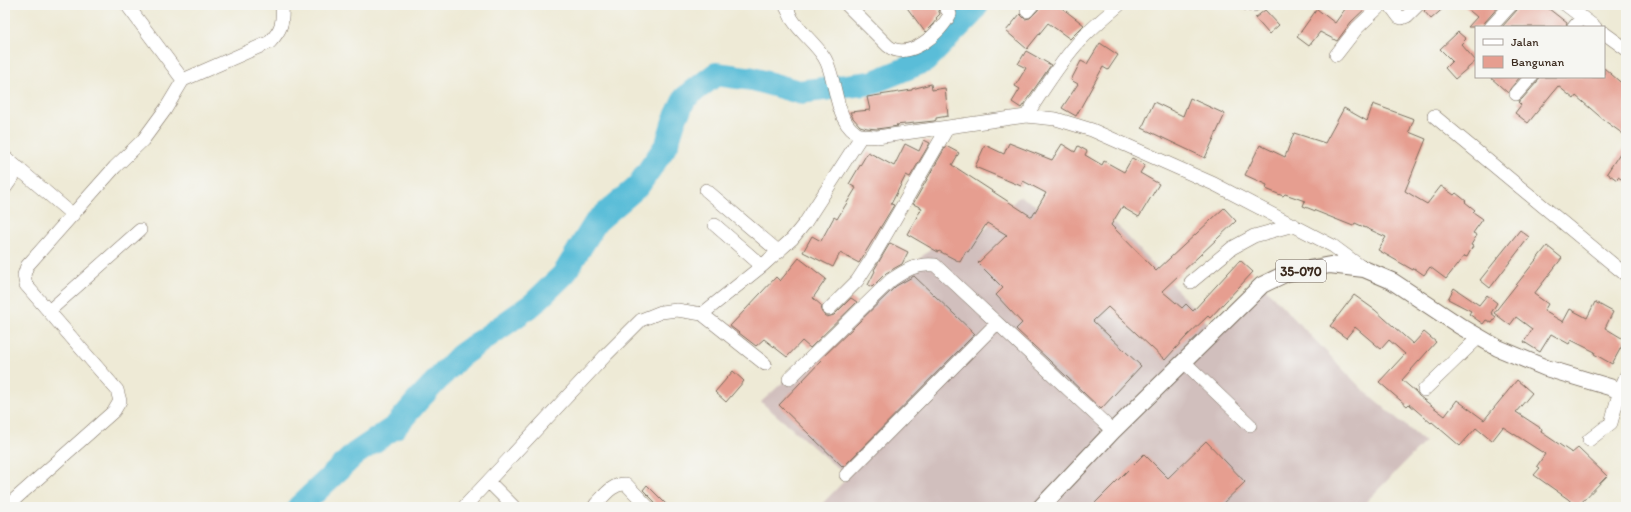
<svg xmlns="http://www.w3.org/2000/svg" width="1631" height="512" viewBox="0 0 1631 512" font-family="Itim,sans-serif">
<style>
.industrial{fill:#d1bfbd}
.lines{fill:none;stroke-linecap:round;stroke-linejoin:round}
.river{stroke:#5abdd8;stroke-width:24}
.building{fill:#e69e90}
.minor-casing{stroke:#7a6d5e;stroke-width:14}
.major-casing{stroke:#7a6d5e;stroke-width:18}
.minor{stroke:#fff;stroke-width:13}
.major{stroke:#fff;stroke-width:16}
.labels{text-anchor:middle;stroke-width:4;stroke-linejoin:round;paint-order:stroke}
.shield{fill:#f6f6f2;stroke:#73675e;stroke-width:1}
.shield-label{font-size:13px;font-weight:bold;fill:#3b2a1e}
</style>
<rect width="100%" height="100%" fill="#f6f6f2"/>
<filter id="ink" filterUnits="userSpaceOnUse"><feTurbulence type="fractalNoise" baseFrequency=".025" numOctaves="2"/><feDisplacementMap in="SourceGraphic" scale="8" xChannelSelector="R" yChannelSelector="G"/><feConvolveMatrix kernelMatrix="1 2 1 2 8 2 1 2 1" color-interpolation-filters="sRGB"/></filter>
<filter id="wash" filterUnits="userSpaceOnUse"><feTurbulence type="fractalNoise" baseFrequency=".012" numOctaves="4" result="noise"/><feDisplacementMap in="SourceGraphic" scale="16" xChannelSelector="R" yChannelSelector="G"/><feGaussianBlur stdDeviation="0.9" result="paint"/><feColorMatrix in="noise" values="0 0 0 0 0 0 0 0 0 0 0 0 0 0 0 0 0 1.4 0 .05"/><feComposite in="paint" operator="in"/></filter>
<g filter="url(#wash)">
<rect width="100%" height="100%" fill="#eeead6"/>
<!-- industrial -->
<path class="industrial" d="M 1020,196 L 1086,235 L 1115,223 L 1215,331 L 1262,285 L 1361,388 L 1425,442 L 1361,507 L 819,507 L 848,477 L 761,402 L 950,231 L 971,243 Z"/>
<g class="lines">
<!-- river -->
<path class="river" d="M 299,507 L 355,454 L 395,427 L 419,399 L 460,356 L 533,304 L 564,274 L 596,222 L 638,186 L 667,144 L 674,121 L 685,98 L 716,74 L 753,79 L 799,92 L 871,83 L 925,61 L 972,13 L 977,5"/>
</g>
<g id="blocks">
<!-- building -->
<path class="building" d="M 905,5 L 936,5 L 940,14 L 936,18 L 937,19 L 933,24 L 925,32 Z
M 1040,5 L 1058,5 L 1084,25 L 1070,39 L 1048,23 L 1027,49 L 1006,31 L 1020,14 L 1025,19 L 1030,18 L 1038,10 Z
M 1348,5 L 1369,5 L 1351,22 L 1337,41 L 1320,32 L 1309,46 L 1297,37 L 1317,9 L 1335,23 Z
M 1430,5 L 1447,5 L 1431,19 L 1424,11 Z
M 1463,5 L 1500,5 L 1485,22 L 1483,27 L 1468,27 L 1477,17 Z
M 1519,5 L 1544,5 L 1567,23 L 1566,27 L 1502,27 L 1517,10 Z
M 1265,10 L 1279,25 L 1269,34 L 1255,18 Z
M 1458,32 L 1466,39 L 1461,44 L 1476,61 L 1455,79 L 1445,68 L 1452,61 L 1440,49 Z
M 1100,43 L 1118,55 L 1108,70 L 1103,67 L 1076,116 L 1062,108 L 1078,84 L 1071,80 L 1081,61 L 1087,64 Z
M 1026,51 L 1051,65 L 1021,108 L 1012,102 L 1020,89 L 1015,86 L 1026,68 L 1018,64 Z
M 1604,68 L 1626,87 L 1626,136 L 1605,121 L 1576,96 L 1574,99 L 1558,86 L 1528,123 L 1515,113 L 1521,105 L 1518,102 L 1522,99 L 1537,82 L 1539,77 L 1604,77 Z
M 1490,77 L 1520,77 L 1510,89 L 1508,93 Z
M 931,84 L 932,90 L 945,88 L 948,116 L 936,118 L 936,120 L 934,121 L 896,125 L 898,126 L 877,129 L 867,128 L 860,126 L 853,118 L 850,112 L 870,110 L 867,97 L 912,90 L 912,89 Z
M 1190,98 L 1225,114 L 1205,158 L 1142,128 L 1154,102 L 1183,116 Z
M 1373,104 L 1414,119 L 1409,132 L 1426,139 L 1405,191 L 1427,204 L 1441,186 L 1454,195 L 1456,193 L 1466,201 L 1465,202 L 1475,210 L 1473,212 L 1483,219 L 1473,233 L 1477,235 L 1471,245 L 1473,246 L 1467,257 L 1464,256 L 1446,279 L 1430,267 L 1424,275 L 1414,268 L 1413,270 L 1378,250 L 1386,237 L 1355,223 L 1353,226 L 1303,206 L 1305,201 L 1285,194 L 1283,196 L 1266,189 L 1267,185 L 1245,175 L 1260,145 L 1285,157 L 1294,133 L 1325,143 L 1344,108 L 1367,121 Z
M 924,140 L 930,143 L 910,177 L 906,175 L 891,204 L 894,205 L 859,263 L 840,253 L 833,267 L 803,252 L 812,236 L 821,241 L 834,217 L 837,219 L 856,188 L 849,184 L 868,152 L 894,166 L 905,144 L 919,151 Z
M 1009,143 L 1052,160 L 1062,144 L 1075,152 L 1078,146 L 1087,151 L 1085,155 L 1102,165 L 1104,161 L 1124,172 L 1132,158 L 1145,165 L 1140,173 L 1159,184 L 1139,217 L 1122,207 L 1111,225 L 1156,271 L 1224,208 L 1236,221 L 1162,291 L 1182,308 L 1186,304 L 1193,311 L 1240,260 L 1253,272 L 1210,318 L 1208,316 L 1186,337 L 1165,360 L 1108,307 L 1093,321 L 1141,366 L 1101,409 L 1016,329 L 1022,323 L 996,295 L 1003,288 L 978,263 L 1007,235 L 987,223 L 968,252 L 966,251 L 960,262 L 939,251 L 938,252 L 907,234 L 922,208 L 913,204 L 946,146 L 959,153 L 952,165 L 1032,217 L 1046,193 L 1023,181 L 1021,186 L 975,167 L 985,145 L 1004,154 Z
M 1626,144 L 1626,182 L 1618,177 L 1617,180 L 1607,173 Z
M 1520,230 L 1529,237 L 1490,288 L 1480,280 Z
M 890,243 L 908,252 L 902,264 L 886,273 L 872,287 L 868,285 L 875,271 L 874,270 Z
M 1547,246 L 1562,258 L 1534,294 L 1548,304 L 1544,311 L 1563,322 L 1570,309 L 1587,318 L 1595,302 L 1613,312 L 1605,328 L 1625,340 L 1612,364 L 1594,354 L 1595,352 L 1571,340 L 1569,344 L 1551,334 L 1540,352 L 1524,342 L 1532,329 L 1516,317 L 1510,325 L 1494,313 Z
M 799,258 L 826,279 L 813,298 L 822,306 L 821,311 L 824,315 L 827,317 L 834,315 L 851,298 L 857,302 L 810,348 L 802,341 L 787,357 L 764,339 L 756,346 L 730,326 L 776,277 L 780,281 Z
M 914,276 L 975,334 L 843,467 L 779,405 L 822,360 L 821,359 L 896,286 Z
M 1454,288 L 1479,305 L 1487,295 L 1497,303 L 1491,313 L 1496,317 L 1492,323 L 1486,320 L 1483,324 L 1469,314 L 1471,311 L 1448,299 Z
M 1354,295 L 1375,310 L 1413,344 L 1424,332 L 1436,342 L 1402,380 L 1416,392 L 1419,396 L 1445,416 L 1457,400 L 1484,420 L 1517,380 L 1532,393 L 1516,412 L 1542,429 L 1541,432 L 1572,453 L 1578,448 L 1607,476 L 1577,507 L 1568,499 L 1534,475 L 1540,468 L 1537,466 L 1545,454 L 1503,427 L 1492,441 L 1476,428 L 1460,446 L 1432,422 L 1431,423 L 1409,404 L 1407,406 L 1379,382 L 1405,354 L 1389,340 L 1381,349 L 1355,327 L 1346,338 L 1330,326 Z
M 733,371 L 744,381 L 726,402 L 715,392 Z
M 1206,441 L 1245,482 L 1219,507 L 1091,507 L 1144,454 L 1168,478 Z
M 647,485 L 669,507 L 656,507 L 654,501 L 643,490 Z"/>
</g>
</g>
<g filter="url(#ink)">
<use href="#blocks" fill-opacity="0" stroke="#7a6d5e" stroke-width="1"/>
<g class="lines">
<!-- minor casing -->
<g class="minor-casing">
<path id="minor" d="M 127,5 L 183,80
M 785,5 C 788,10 790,15 792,19 C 801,33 815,43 824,57 C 838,78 833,126 862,136 C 866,137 873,136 877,137 L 1026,116 L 1056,119 L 1092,130 L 1214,184 L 1333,246 L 1364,269
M 847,5 L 888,46 C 908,62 941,33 950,14 L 944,5
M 1249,5 L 1254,5
M 1390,5 L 1399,17 L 1402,18 L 1407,16 L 1418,5
M 1566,5 L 1595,27
M 1027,11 L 1032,5
M 1491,27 L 1511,5
M 1574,27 L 1582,18
M 1604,33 L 1626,49
M 1336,55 L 1357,28 L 1381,5
M 1516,94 L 1531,77
M 1026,116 C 1042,92 1057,67 1076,45 C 1089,30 1104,18 1119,5
M 1434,116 L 1626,275
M 5,157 L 73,215
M 5,188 L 19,168
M 706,190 L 779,252
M 715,225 L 762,266
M 1191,282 L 1232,248 L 1254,236 L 1294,225
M 829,309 L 857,281 L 874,255 L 948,127
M 49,311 L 140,230
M 702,314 L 765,364
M 1183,361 L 1250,425
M 789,379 L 891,280 C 906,270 917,263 935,265 L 1113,431
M 1424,390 L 1479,337
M 1589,440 L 1611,423 L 1620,390 L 1626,376
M 846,475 L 997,323
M 489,482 L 514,507
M 6,507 L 114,411 L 120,401 L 117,390 L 26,285 L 24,275 L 27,266 L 115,167 L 143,140 L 165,110 L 183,80 L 270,42 C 282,29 283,23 282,5
M 464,507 L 605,356 L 641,320 L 661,312 L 677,310 L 702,314 L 762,266 L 792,239 L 805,223 L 862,135
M 594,507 L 596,504 C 604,496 613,483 626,484 L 648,507"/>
</g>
<!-- major casing -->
<g class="major-casing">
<path id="major" d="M 1041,507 L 1113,431 L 1262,285 L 1287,273 L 1330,265 L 1364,269 L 1392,281 L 1460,326 L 1498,348 L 1546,368 L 1626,392"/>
</g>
<!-- minor -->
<use href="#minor" class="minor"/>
<!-- major -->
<use href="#major" class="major"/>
</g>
</g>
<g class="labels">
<!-- shield labels -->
<rect class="shield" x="1276" y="260" width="50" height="22" rx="3"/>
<g class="shield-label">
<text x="1301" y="276">35-070</text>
</g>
</g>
<!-- margin -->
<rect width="1631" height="512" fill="none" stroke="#f6f6f2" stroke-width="20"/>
<!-- legend -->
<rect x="1475" y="26" width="130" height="52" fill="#f6f6f2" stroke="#aba49d"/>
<rect x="1483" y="39" width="20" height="6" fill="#ffffff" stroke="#aba49d"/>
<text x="1511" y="46" font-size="12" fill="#3b2a1e">Jalan</text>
<rect x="1483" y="56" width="20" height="12" fill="#e69e90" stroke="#aba49d"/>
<text x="1511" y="66" font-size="12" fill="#3b2a1e">Bangunan</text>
</svg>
